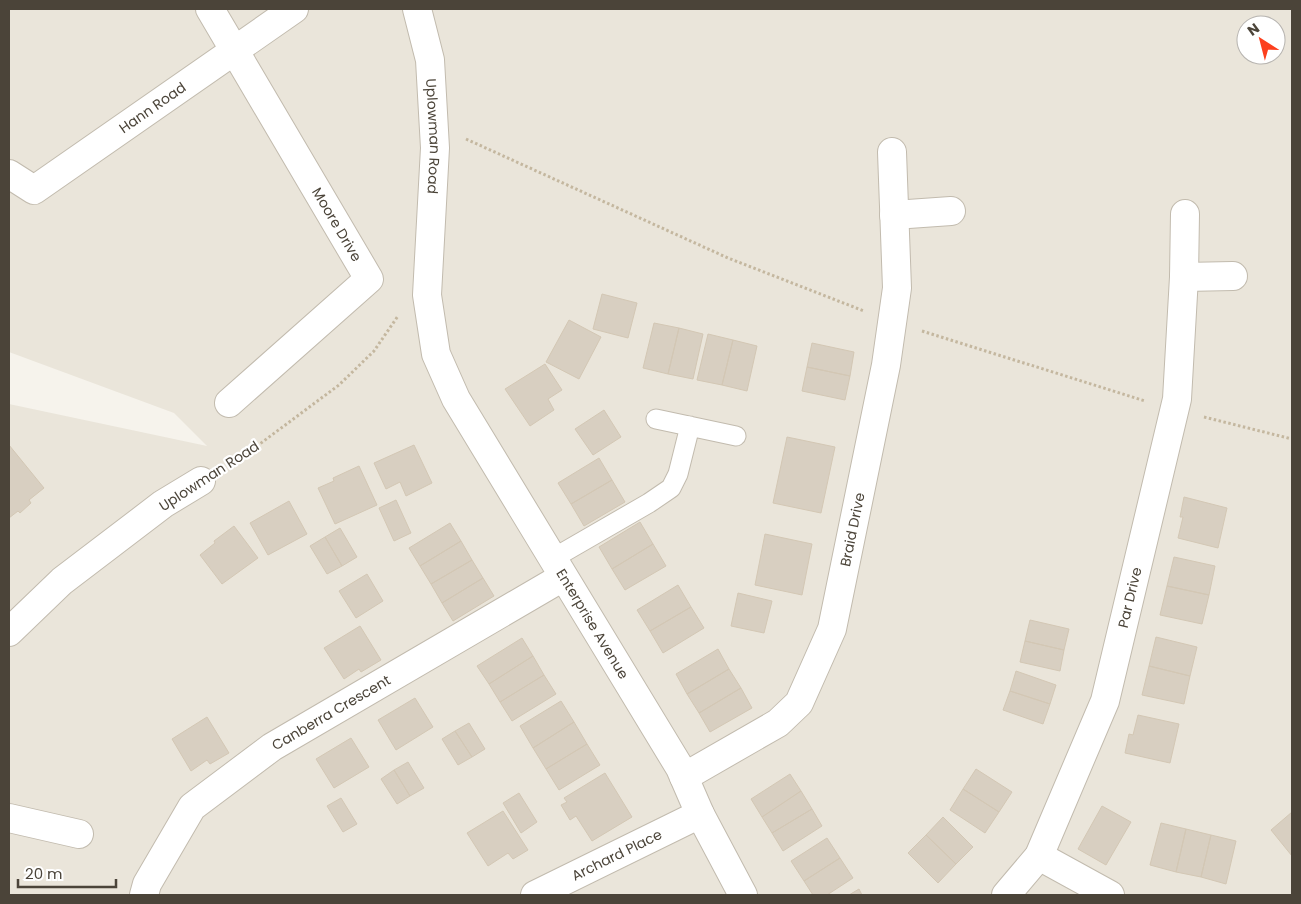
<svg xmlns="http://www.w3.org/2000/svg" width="1301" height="904" viewBox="0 0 1301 904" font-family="Poppins,sans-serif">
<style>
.residential{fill:#eae5da;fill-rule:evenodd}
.building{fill:#d8cfc1;stroke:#d3c7b4}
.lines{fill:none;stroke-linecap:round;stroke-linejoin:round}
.service-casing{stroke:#c2bbae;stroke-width:21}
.minor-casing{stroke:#c2bbae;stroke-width:30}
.path{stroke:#c4b79f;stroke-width:3;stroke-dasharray:2.5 2.5;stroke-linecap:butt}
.service{stroke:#fff;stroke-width:19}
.minor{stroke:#fff;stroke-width:28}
.labels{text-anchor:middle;stroke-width:4.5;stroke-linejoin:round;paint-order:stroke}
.street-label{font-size:14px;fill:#4b4439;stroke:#fff}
</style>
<rect width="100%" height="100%" fill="#f6f3ec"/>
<!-- residential -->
<path class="residential" d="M 9,9 L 1292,9 L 1292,895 L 9,895 L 9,404 L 207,446 L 174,413 L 9,352 ZM 1246,25 L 1276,25 L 1276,55 L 1246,55 Z"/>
<!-- building -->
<path class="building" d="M 602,294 L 637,303 L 628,338 L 593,329 Z
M 569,320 L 601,337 L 579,379 L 546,362 Z
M 654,323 L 679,328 L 668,374 L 643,368 Z
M 679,328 L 703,334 L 693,379 L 668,374 Z
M 708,334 L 733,340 L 722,385 L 697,380 Z
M 733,340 L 757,346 L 747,391 L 722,385 Z
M 812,343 L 854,352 L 850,376 L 807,367 Z
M 545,364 L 562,390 L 548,399 L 554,410 L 530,426 L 505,389 Z
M 807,367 L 850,376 L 845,400 L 802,391 Z
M 604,410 L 621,437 L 593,455 L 575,429 Z
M 787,437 L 835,447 L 821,513 L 773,503 Z
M 9,445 L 44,488 L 29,500 L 31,503 L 20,513 L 18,511 L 9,518 Z
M 414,445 L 432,483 L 406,496 L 400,482 L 386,489 L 374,463 Z
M 599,458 L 612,480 L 571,504 L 558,483 Z
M 359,466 L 377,505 L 335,524 L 318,488 L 334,481 L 333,478 Z
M 612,480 L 625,502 L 584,526 L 571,504 Z
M 1184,497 L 1227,508 L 1218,548 L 1178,538 L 1183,517 L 1180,517 Z
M 396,500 L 411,533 L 394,541 L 379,508 Z
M 289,501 L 307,534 L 268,555 L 250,523 Z
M 640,522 L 653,544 L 612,569 L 599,547 Z
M 450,523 L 461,541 L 420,566 L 409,548 Z
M 234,526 L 258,558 L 222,584 L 200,555 L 215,543 L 214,541 Z
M 340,528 L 357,557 L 342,566 L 325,537 Z
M 765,534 L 812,544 L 802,595 L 755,585 Z
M 325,537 L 342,566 L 327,574 L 310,546 Z
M 461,541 L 472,560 L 431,584 L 420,566 Z
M 653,544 L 666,566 L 625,590 L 612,569 Z
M 1174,557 L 1215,566 L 1209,595 L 1167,586 Z
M 472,560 L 483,578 L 442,603 L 431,584 Z
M 367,574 L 383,601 L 356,618 L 339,591 Z
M 483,578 L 494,596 L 453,621 L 442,603 Z
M 678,585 L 691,607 L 650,631 L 637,610 Z
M 1167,586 L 1209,595 L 1202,624 L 1160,615 Z
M 738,593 L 772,601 L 764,633 L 731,626 Z
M 691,607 L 704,628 L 663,653 L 650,631 Z
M 1030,620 L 1069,629 L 1064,650 L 1025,641 Z
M 360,626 L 381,660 L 361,672 L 359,669 L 344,679 L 324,648 Z
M 1156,637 L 1197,647 L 1190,676 L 1149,666 Z
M 522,638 L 533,656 L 489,684 L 477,666 Z
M 1025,641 L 1064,650 L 1060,671 L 1020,662 Z
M 718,649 L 729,669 L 687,694 L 676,674 Z
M 533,656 L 544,675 L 500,702 L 489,684 Z
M 1149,666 L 1190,676 L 1184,704 L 1142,695 Z
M 729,669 L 741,688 L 699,713 L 687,694 Z
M 1016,671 L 1056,685 L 1050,704 L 1010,691 Z
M 544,675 L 556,694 L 512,721 L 500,702 Z
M 741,688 L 752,708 L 710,732 L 699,713 Z
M 1010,691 L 1050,704 L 1043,724 L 1003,710 Z
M 415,698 L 433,727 L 396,750 L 378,720 Z
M 561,701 L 574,722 L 533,748 L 520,726 Z
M 1138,715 L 1179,724 L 1170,763 L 1125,753 L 1129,734 L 1133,735 Z
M 207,717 L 229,753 L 210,764 L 207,760 L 191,771 L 172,739 Z
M 574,722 L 587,744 L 546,769 L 533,748 Z
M 469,723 L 485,749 L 472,757 L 455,731 Z
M 455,731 L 472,757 L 458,765 L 442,739 Z
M 351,738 L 369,767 L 334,788 L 316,759 Z
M 587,744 L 600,765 L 559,790 L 546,769 Z
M 408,762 L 424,788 L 410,796 L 394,770 Z
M 976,769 L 1012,792 L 999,812 L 963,789 Z
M 394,770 L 410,796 L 397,804 L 381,779 Z
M 605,773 L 632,817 L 592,841 L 576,816 L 570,820 L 561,805 L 567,802 L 564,798 Z
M 790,774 L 801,791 L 762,817 L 751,799 Z
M 963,789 L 999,812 L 985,833 L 950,810 Z
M 801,791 L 812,809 L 772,833 L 762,817 Z
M 519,793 L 537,822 L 521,833 L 503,803 Z
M 341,798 L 357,824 L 343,832 L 327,806 Z
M 1102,806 L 1131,822 L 1106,865 L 1078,849 Z
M 812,809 L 822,826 L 783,851 L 772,833 Z
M 503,811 L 528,850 L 513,859 L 508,853 L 488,866 L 467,833 Z
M 1292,812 L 1292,856 L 1271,830 Z
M 943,817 L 973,847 L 956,864 L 926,835 Z
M 1161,823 L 1186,829 L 1176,872 L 1150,865 Z
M 1186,829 L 1211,835 L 1201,877 L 1176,872 Z
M 926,835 L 956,864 L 938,883 L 908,853 Z
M 1211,835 L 1236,841 L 1226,884 L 1201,877 Z
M 827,838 L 840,858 L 804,881 L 791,861 Z
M 840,858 L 853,878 L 827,895 L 813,895 L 804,881 Z
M 859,889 L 862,895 L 849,895 Z"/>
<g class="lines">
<!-- service casing -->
<g class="service-casing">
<path id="service" d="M 656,419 L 736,436
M 552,559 L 649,503 L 671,488 L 678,474 L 690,426"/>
</g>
<!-- minor casing -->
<g class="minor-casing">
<g id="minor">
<path id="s1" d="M 210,9 L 369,279 L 229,403"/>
<path id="s2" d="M 417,9 L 430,60 L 435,148 L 427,295 L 436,354 L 456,399 L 680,768 L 700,814 L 743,895"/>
<path id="s3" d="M 9,174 L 34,190 L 294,9"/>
<path d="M 894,215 L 951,211"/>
<path d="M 1184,277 L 1233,276"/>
<path d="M 9,632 L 62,581 L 163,504 L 201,481"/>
<path id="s4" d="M 684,777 L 778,723 L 799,703 L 832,629 L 886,365 L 897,288 L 892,152"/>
<path d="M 9,818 L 79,834"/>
<path d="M 1039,856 L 1110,895"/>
<path id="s5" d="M 144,895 L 147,884 L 192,807 L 272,747 L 563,577"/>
<path id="s6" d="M 535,895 L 700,814"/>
<path id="s7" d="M 1006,895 L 1039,856 L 1105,701 L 1177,399 L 1184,277 L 1185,214"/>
</g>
</g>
<!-- path -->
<path class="path" d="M 466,139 L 728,258 L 864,311
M 922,331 L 1145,401
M 1204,417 L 1292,439
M 227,465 L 253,449 L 339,385 L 374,351 L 398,316"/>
<!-- service -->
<use href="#service" class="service"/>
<!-- minor -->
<use href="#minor" class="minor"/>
</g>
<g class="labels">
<!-- street labels -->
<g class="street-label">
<text dy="5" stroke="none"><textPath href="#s3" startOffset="174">Hann Road</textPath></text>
<text dy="5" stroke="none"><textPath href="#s2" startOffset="129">Uplowman Road</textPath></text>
<text dy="5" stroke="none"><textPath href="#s1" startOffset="250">Moore Drive</textPath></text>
<text transform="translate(209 476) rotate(-33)" y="5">Uplowman Road</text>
<text dy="5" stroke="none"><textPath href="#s4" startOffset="320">Braid Drive</textPath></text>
<text dy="5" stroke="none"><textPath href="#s7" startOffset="326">Par Drive</textPath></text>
<text dy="5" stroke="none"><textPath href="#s2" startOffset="660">Enterprise Avenue</textPath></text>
<text dy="5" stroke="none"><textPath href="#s5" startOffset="269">Canberra Crescent</textPath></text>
<text dy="5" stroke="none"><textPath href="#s6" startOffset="91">Archard Place</textPath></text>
</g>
</g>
<!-- border -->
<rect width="1301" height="904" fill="none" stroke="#4b4439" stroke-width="20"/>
<!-- north arrow -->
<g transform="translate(1261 40) rotate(324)"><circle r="24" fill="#ffffff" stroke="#b7b4b0"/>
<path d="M0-4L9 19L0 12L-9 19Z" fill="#fc3f1d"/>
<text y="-8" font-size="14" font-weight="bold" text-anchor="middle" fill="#4b4439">N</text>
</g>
<!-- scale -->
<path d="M18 879v8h98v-8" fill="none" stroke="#4b4439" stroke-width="2.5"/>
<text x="25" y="879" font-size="15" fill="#4b4439" stroke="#ffffff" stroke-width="4" paint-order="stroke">20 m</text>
</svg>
